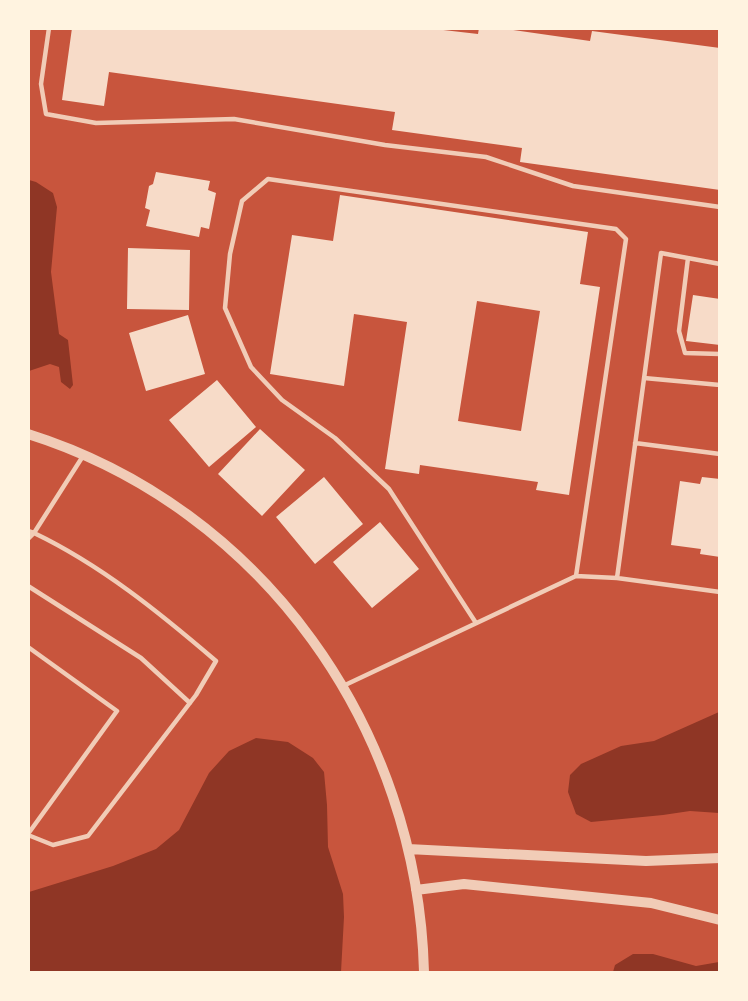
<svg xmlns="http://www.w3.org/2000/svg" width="748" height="1001" viewBox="0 0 748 1001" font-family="Karla,sans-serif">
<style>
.water{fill:#8f3625}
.building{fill:#f7dbc8;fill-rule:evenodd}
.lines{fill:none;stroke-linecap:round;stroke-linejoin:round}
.service{stroke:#f1ccb7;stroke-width:4.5}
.tertiary{stroke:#f1ccb7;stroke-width:10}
</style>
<rect width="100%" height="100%" fill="#c8553d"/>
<!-- water -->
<path class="water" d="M 29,180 L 36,182 L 53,193 L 57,207 L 51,272 L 59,334 L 68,340 L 73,385 L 70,389 L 61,382 L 59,367 L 50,364 L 29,371 Z
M 719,712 L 719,813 L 690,811 L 663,815 L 591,822 L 576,814 L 568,792 L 570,775 L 581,764 L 621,746 L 654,741 Z
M 256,738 L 288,742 L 313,758 L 324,772 L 327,805 L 328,847 L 343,894 L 344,917 L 341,972 L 29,972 L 29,892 L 113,866 L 156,849 L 179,830 L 209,773 L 229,751 Z
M 633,954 L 653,954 L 696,966 L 719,962 L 719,972 L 613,972 L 615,965 Z"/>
<!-- building -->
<path class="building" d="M 72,28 L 426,28 L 478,34 L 479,28 L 499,28 L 590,41 L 592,31 L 720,48 L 720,190 L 520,162 L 522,148 L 392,130 L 395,112 L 109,72 L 104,106 L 62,100 Z
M 156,172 L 210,181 L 208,190 L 216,193 L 209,229 L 201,227 L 199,237 L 146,226 L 150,210 L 145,208 L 149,186 L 153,184 Z
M 340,195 L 588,232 L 580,284 L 600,287 L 569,495 L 536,490 L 538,482 L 420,465 L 419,474 L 385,469 L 407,322 L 354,314 L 344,386 L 270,374 L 292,235 L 333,241 ZM 477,301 L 540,311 L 521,431 L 458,421 Z
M 128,248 L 190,250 L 189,310 L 127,309 Z
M 693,295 L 720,299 L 720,345 L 686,341 Z
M 188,315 L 205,374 L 146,391 L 129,333 Z
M 217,380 L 256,427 L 209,467 L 169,420 Z
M 260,429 L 305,470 L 262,516 L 218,474 Z
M 324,477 L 363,524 L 315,564 L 276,517 Z
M 702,477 L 720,479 L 720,557 L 700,554 L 701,549 L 671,545 L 680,481 L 700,484 Z
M 380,522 L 419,569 L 372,608 L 333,562 Z"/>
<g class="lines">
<!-- service -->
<path class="service" d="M 49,28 L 41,84 L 46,114 L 96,123 L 234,119 L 385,145 L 486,157 L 573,186 L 720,207
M 688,258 L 679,331 L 685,353 L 720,354
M 644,378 L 720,385
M 635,443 L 720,454
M 28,531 L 34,533 L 83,456
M 28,539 L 34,533 C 101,565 160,613 216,661 L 196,695 L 88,836 L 53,845 L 28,835
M 617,578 L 720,592
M 28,586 L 141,658 L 190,703
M 476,623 L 389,489 L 335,438 L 282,400 L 251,367 L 225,308 L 230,254 L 242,201 L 268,179 L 616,229 L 626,239 L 576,576
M 28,647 L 117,711 L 28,834
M 343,686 L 576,576 L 617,578 L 661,253 L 720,264"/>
<!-- tertiary -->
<path class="tertiary" d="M 28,434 C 263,508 418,729 424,972
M 408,849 L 646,861 L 720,858
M 416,890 L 464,884 L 651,903 L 720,920"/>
</g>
<!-- border -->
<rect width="748" height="1001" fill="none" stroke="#fff3e0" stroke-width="60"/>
</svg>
